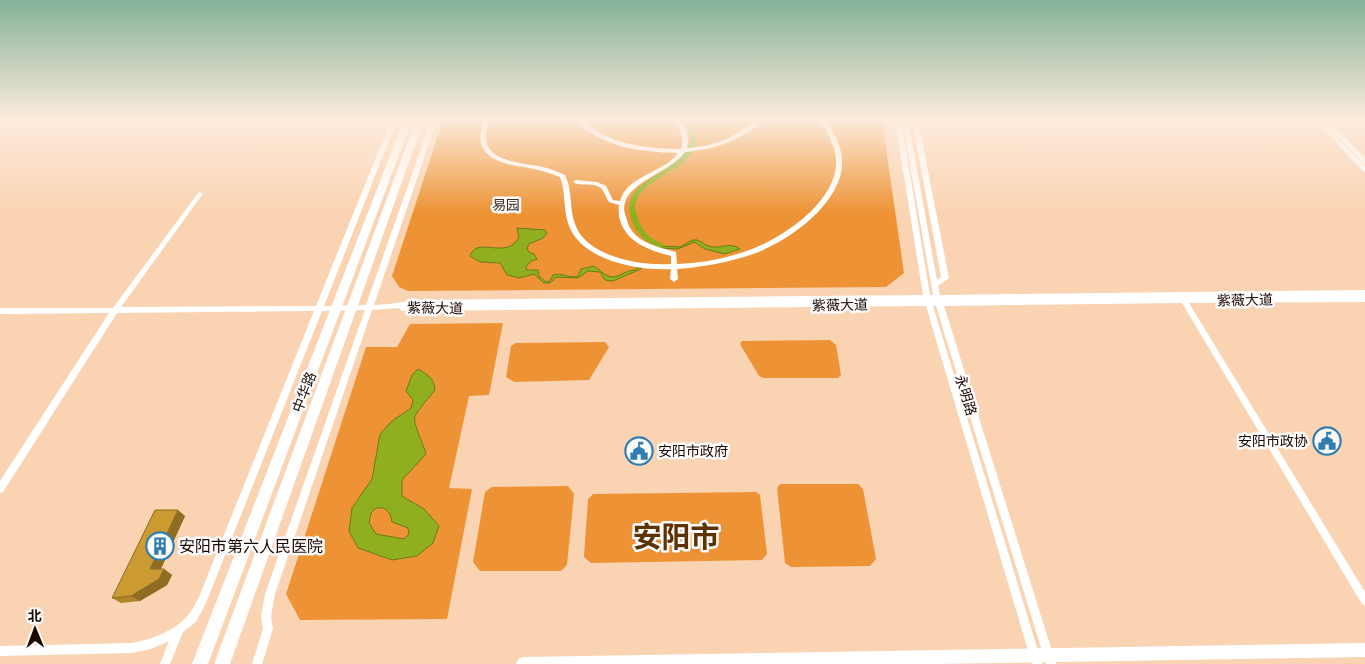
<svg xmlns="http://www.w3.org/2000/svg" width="1365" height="664" viewBox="0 0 1365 664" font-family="'Titillium Web','Noto Sans SC',sans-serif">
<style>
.green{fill:#ed9335}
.water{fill:#8faf1f;stroke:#6c7c16;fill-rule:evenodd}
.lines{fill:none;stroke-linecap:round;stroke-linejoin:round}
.canal{fill:#8faf1f;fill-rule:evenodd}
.minor{fill:#fff;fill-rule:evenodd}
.major{fill:#fff;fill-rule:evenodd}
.highway{fill:#fff;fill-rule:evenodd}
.wall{fill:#af842a}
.shaded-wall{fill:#8e6c22}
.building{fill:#cb9a31;stroke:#8e6c22}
.labels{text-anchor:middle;stroke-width:5;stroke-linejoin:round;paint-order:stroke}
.park-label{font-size:14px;fill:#402e1d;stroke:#fcfcfc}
.street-label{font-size:14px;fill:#1b0600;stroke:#fcfcfc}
.poi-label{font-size:14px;fill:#1b0600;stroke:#fcfcfc;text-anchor:end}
.near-poi-label{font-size:16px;fill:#1b0600;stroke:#fcfcfc;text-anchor:start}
.near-town-label{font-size:29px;font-weight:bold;fill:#5d3302;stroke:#fcfcfc}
</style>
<rect width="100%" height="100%" fill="#fad3b2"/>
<!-- green -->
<path class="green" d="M 443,120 L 882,120 L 904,273 L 886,287 L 408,291 L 399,287 L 392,276 Z
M 503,323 L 489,395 L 469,396 L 449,488 L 472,489 L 447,619 L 300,620 L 286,594 L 366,347 L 397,347 L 410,324 Z
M 830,340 L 836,345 L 841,375 L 838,378 L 763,378 L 759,376 L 740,344 L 742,341 Z
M 605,342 L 609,347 L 589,380 L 514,382 L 506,377 L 511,346 L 516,343 Z
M 780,484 L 858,484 L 863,489 L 876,559 L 870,566 L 791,567 L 785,563 L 777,488 Z
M 568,486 L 574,494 L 567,565 L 561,571 L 480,571 L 473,562 L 485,492 L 492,487 Z
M 756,492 L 760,495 L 767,554 L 762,560 L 591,563 L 584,557 L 588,499 L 593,494 Z"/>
<!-- water -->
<path class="water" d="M 517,228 L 545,230 L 547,233 L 543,238 L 529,244 L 527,249 L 529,252 L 534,254 L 537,259 L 530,262 L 526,267 L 527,270 L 538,270 L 539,276 L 546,282 L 550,281 L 553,275 C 562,272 569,279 578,276 L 581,269 L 594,266 C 599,269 603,274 608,276 C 618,280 624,270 635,270 L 639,267 L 641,267 L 641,269 L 613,281 L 605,280 L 600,272 L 588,271 L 578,278 L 556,277 L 550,283 L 544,283 L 534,274 L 519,278 L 507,275 L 500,263 L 480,262 L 470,256 C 477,235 507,261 519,237 Z
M 692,240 L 697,240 C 703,242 706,246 712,247 C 723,248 731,242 740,249 L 725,254 L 705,249 L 694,242 L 678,249 L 660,248 L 662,246 L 680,247 Z
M 418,369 C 428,375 434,378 435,390 C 429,398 420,407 415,416 C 412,422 424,445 426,454 L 402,480 L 402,496 L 424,509 L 439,526 L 433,543 L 417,556 L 392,560 L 358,548 L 349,531 L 352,508 L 372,479 L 380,434 L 392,421 L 411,408 L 413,400 L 406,391 L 412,375 ZM 376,508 L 384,508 L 390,514 L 392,522 L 408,528 L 409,534 L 404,539 L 376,534 L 369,523 L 371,513 Z"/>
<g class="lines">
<!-- canal -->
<path class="canal" d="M 685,120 L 691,120 C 696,127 698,134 696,142 C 695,145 694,150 692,153 C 679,173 638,181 635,207 C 635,210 637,214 638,218 C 641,231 651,239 663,244 L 664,246 L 661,248 C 649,244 637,236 633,223 C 614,176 680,178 690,142 C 692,134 690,127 685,120 Z"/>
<!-- minor -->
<path class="minor" d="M 391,120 L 397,120 L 324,306 L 366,305 L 431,120 L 437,120 L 374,305 L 390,304 L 414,300 L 923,295 L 895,120 L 901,120 L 930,295 L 933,295 L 902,120 L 908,120 L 937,280 L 941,277 L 912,120 L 918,120 L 949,278 L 938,286 L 940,295 L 1365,290 L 1365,296 L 942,300 L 1365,296 L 1365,302 L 1189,303 L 1365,592 L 1365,606 L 1362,604 L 1182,303 L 944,306 L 1056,664 L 1046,664 L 936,306 L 933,306 L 1042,664 L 1032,664 L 926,306 L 402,311 L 399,308 L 372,310 L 275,594 L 271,616 L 273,629 L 262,664 L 252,664 L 263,629 L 261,616 L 265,594 L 365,310 L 322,311 L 206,603 L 196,622 L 183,632 L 170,664 L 160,664 L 169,641 L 151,649 L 132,653 L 0,656 L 0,646 L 132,643 C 153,639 175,631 189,614 C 193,609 196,602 199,597 L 314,311 L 117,313 L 3,492 L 0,493 L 0,481 L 109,313 L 0,314 L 0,308 L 113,308 L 198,193 L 200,192 L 203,194 L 202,195 L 121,307 L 316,306 Z
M 483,120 L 489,120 C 487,128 485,136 487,144 C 493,162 524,163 539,166 C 548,168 557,171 565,175 C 573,191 569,208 575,224 C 586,257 641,266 671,264 L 671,256 C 648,250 625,242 619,217 C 619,212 618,209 619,205 L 609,202 C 606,198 604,191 601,188 C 594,182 580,187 573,182 L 576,180 L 597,182 L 606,186 L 613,200 L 620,201 C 627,175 664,173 678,153 C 642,152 602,148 576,120 L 583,120 C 609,145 644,148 678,149 L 681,149 C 684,138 680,130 674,120 L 680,120 C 686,129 690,137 687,148 C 702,147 716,144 729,138 C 740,133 753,120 764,120 C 743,140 713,150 685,152 C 669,174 626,181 624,208 C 624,212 626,217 627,220 C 632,242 658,247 676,252 L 677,264 C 703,263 729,258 752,249 C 786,236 839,199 836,159 C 835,145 827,132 820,120 L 826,120 C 833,132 841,145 842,159 C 845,201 791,240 756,253 C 731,262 704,267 677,269 L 678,279 L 674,282 L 670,279 L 671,269 C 637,271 579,260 568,223 C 563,208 566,192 560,177 C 553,174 546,172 538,170 C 520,165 487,166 481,143 C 479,136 482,128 483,120 Z
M 1314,120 L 1320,120 L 1365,166 L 1365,172 L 1363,171 Z
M 1321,120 L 1327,120 L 1365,158 L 1365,164 L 1363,163 Z"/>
<!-- major -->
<path class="major" d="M 1365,643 L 1365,657 L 934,664 L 516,664 L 518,659 L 523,657 Z"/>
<!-- highway -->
<path class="highway" d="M 404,120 L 412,120 L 208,664 L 192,664 Z
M 416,120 L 424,120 L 230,664 L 214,664 Z"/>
</g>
<!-- wall -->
<path class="wall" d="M 185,516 L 161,569 L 164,569 L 172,575 L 167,585 L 140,601 L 121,603 L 112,598 Z"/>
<!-- shaded-wall -->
<path class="shaded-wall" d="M 178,510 L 185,516 L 158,575 L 150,569 Z
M 164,569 L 172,575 L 167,585 L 140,601 L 131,596 Z"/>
<!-- building -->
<path class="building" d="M 155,510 L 178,510 L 150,569 L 164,569 L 159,579 L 131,596 L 112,598 Z"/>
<!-- sky -->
<linearGradient id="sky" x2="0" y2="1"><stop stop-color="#84b298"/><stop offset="0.56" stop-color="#fdebdc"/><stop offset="1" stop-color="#fdebdc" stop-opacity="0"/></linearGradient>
<rect width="1365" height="213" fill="url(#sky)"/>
<!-- icons -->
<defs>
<g id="civic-ring" transform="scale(1.4375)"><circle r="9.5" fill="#fcfcfc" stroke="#317cb0" stroke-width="1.5"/><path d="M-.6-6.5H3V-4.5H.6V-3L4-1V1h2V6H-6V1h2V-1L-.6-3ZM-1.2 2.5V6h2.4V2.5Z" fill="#317cb0"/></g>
<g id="building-ring" transform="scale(1.4375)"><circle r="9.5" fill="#fcfcfc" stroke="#317cb0" stroke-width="1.5"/><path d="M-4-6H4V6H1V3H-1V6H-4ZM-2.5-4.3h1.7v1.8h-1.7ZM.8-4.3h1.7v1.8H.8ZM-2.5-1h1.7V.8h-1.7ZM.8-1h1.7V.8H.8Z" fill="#317cb0"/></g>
</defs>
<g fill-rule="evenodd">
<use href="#civic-ring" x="1327" y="441"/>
<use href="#civic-ring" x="639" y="451"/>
<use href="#building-ring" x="160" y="546"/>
</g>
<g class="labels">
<!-- park labels -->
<g class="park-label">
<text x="506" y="210">易园</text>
</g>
<!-- street labels -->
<g class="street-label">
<text transform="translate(1245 300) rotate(-1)" y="5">紫薇大道</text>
<text transform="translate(840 305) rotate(-1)" y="5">紫薇大道</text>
<text transform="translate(435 308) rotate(1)" y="5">紫薇大道</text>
<text transform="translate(304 392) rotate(-69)" y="5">中华路</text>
<text transform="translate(966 395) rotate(73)" y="5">永明路</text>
</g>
<!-- poi labels -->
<g class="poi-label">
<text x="1308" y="446">安阳市政协</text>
<text x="658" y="456" text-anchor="start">安阳市政府</text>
</g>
<!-- near-poi labels -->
<g class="near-poi-label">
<text x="179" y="552">安阳市第六人民医院</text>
</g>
<!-- near-town labels -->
<g class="near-town-label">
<text x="676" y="547">安阳市</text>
</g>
</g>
<!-- north arrow -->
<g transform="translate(35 629) rotate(359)" stroke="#fcfcfc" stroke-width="4" paint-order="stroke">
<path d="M0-4L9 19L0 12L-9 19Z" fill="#1b0600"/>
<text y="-8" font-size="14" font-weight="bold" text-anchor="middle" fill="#1b0600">北</text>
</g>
</svg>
